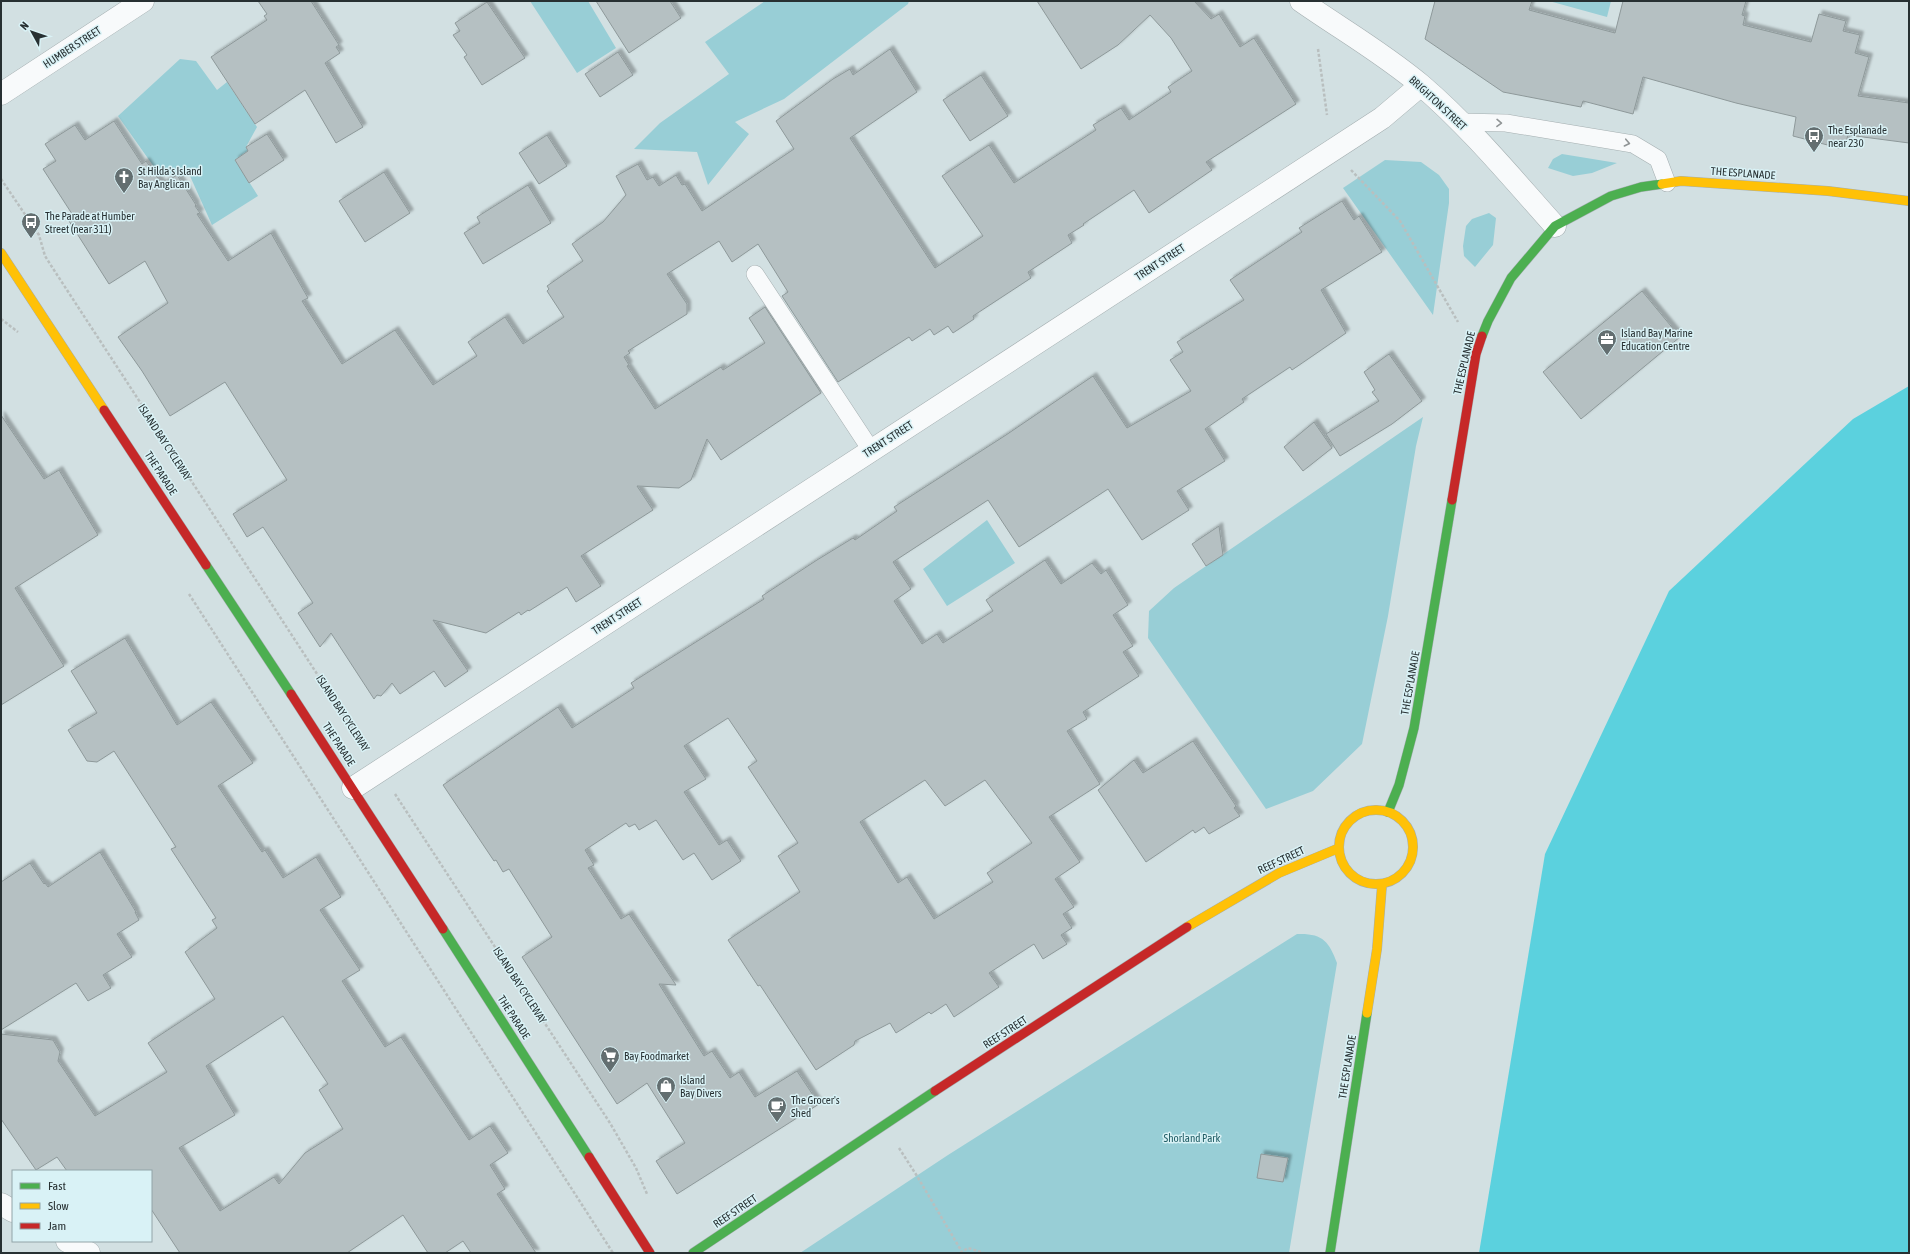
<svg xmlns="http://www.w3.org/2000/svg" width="1910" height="1254" viewBox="0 0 1910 1254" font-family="'Asap Condensed',sans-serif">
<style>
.green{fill:#98ced6}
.water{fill:#5bd1de}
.building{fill:#b5c0c2;stroke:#8e999a;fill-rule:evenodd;filter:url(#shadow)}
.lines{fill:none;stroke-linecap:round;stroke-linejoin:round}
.lane-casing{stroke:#a4aeb0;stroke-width:18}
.street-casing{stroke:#a4aeb0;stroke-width:23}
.fast-casing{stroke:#a4aeb0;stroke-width:10}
.slow-casing{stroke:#a4aeb0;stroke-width:10}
.jam-casing{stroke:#a4aeb0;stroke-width:10}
.path{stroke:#b9bfbf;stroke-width:2.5;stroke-dasharray:3 2;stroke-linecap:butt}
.lane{stroke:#f8fafb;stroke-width:17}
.street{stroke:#f8fafb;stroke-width:22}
.fast{stroke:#4caf50;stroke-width:9}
.slow{stroke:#ffc107;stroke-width:9}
.jam{stroke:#c62828;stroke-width:9}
.oneway{stroke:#909596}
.labels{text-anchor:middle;stroke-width:3;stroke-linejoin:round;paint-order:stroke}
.street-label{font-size:11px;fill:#273032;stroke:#d9f2f6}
.poi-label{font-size:11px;fill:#273032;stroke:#d9f2f6;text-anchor:start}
.park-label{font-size:11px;fill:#215d65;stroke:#d9f2f6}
</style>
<defs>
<filter id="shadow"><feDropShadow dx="3.5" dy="-3.5" stdDeviation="1" flood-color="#0004"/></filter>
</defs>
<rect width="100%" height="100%" fill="#d2e0e2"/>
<!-- green -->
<path class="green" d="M 530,1 L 588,1 L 616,48 L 577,73 Z
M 765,1 L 909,1 L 908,4 L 784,99 L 735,122 L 749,134 L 708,185 L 697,152 L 634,149 L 660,123 L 729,74 L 705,42 Z
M 1549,1 L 1611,1 L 1607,17 Z
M 180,59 L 196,61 L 217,90 L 227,82 L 257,127 L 246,147 L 248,151 L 235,160 L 258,196 L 212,225 L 190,176 L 159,174 L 118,116 Z
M 1562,154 L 1617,163 L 1592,173 L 1573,176 L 1548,168 L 1553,159 Z
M 1385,160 L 1421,162 L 1439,175 L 1449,189 L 1449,203 L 1433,315 L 1343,188 Z
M 1489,213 L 1496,218 L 1493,245 L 1475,267 L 1464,256 L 1463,246 L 1466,226 L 1472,219 Z
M 1423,417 L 1416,446 L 1388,616 L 1362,744 L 1313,791 L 1266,809 L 1148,638 L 1149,611 L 1174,588 Z
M 987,520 L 1015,563 L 947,606 L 923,569 Z
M 1297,934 C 1322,933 1329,941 1337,963 L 1289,1253 L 800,1253 L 948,1155 Z"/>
<!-- water -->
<path class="water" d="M 1909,386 L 1909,1253 L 1479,1253 L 1545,854 L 1669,591 L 1853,419 Z"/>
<!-- building -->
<path class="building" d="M 258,1 L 311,1 L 339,45 L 336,47 L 340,53 L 325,63 L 363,127 L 336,143 L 305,90 L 255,124 L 211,57 L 267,20 L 264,16 L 267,14 Z
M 596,1 L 670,1 L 681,18 L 629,53 Z
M 1037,1 L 1194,1 L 1211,19 L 1219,14 L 1240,47 L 1254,38 L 1296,104 L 1206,162 L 1212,170 L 1149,213 L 1134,190 L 1083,224 L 1084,225 L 1068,235 L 1072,243 L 1028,272 L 1031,278 L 973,316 L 974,319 L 953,333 L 948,326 L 934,335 L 930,329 L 912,341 L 909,337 L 838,382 L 782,296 L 788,292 L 758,244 L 732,262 L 719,241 L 667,274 L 687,304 L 687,314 L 628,351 L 630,353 L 624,357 L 629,365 L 627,366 L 655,409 L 721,367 L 723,370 L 765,343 L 749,318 L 765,307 L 821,393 L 721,460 L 707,439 L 691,480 L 679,488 L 637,486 L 653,510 L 581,556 L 601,586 L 576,602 L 567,587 L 529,611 L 528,610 L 521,615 L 519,612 L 486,633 L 433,620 L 468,671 L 445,687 L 434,671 L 400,694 L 392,683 L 381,696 L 377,695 L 374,699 L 331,633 L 320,647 L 298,613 L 313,603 L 263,527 L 247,537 L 233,514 L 287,480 L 225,382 L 170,416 L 142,371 L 118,337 L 168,303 L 145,261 L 109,284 L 69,221 L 74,217 L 43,169 L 56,161 L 45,144 L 75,125 L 85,140 L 114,121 L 142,164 L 146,161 L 162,184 L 177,175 L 196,205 L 195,206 L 200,213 L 197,214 L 228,261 L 271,233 L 308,298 L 302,301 L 342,364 L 395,330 L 433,385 L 477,356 L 468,342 L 505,317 L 523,344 L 564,317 L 547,291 L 549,289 L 547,286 L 583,261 L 572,244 L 603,222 L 626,195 L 616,176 L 638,164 L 647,180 L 653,177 L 659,186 L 676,175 L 682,185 L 685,184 L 702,211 L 794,149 L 776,121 L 833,79 L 850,69 L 853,75 L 890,49 L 917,92 L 850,138 L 935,268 L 983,236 L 942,176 L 989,145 L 1014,183 L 1096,130 L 1093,125 L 1121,108 L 1129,120 L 1171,92 L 1168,87 L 1192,71 L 1171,38 L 1150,15 L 1118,45 L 1081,69 Z
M 1435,1 L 1532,1 L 1529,10 L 1615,33 L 1623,1 L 1746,1 L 1742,15 L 1745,16 L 1743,25 L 1811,42 L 1819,14 L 1846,21 L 1843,31 L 1860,35 L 1855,53 L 1869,57 L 1858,96 L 1909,103 L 1909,143 L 1848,135 L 1846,142 L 1841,140 L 1839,148 L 1793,136 L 1796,117 L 1736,103 L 1643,77 L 1633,114 L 1583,101 L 1581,107 L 1503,92 L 1425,39 Z
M 487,2 L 525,58 L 482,85 L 464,57 L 467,55 L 453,35 L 460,31 L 455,23 Z
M 618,52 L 633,75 L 600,97 L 585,74 Z
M 981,75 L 1008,116 L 970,141 L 943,100 Z
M 267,134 L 284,160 L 249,183 L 235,160 L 248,151 L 246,147 Z
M 547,135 L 567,166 L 539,184 L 519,153 Z
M 384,172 L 410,213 L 365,242 L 339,201 Z
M 528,185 L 551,223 L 483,264 L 464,233 L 480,223 L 477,217 Z
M 1342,201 L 1354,220 L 1359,216 L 1382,252 L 1321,290 L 1346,333 L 1292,370 L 1290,367 L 1242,399 L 1244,402 L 1205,429 L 1225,461 L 1177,491 L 1189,510 L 1142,540 L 1108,489 L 1019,547 L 988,500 L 893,562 L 911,589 L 894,601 L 922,644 L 937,634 L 943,643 L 993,611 L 986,600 L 1045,560 L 1061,584 L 1092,563 L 1101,574 L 1106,570 L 1128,605 L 1113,615 L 1133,646 L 1123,652 L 1139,676 L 1083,712 L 1087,719 L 1067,731 L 1100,784 L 1049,817 L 1080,862 L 1055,879 L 1074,907 L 1063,914 L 1072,928 L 1061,935 L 1067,944 L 1043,959 L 1034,944 L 989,973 L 999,987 L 954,1017 L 946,1004 L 931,1014 L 929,1012 L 896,1033 L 890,1023 L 855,1041 L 854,1045 L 816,1070 L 760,985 L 758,986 L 728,940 L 800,892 L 778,856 L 798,843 L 748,767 L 757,761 L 728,718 L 684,746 L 706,779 L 684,792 L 719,845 L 727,840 L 741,861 L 712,880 L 694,853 L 683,860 L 656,820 L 639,830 L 635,824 L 629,827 L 626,823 L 585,850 L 594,865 L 588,868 L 621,919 L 629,914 L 676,985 L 659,984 L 704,1056 L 712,1051 L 730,1078 L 739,1072 L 755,1097 L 797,1071 L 819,1104 L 677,1194 L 656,1161 L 685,1143 L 647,1083 L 617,1104 L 522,957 L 552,937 L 509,869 L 503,872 L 496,860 L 494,861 L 443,785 L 558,707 L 572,728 L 634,688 L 631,683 L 764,599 L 762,596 L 817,560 L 853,538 L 855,540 L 897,511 L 894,507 L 1006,435 L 1093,376 L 1127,428 L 1191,391 L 1170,360 L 1183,352 L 1177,342 L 1244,300 L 1230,280 L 1302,232 L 1299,228 ZM 925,780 L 945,806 L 985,780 L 1032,843 L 987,873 L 993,882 L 934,919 L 907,877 L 898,883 L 860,822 Z
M 1642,291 L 1680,337 L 1581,419 L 1543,372 Z
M 1389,354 L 1422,401 L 1392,424 L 1340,456 L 1326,434 L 1379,401 L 1372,392 L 1375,390 L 1364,372 Z
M 1,415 L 44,479 L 59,470 L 98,535 L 15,588 L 64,666 L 1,705 Z
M 1314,422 L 1332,448 L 1303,471 L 1284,447 Z
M 1219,526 L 1223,555 L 1206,566 L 1192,544 Z
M 125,638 L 177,725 L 211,702 L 253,763 L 218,786 L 262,852 L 265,850 L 283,878 L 316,857 L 341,897 L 320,910 L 360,970 L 342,981 L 385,1047 L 401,1037 L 469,1140 L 490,1126 L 508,1153 L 490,1165 L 505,1189 L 497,1194 L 536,1253 L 471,1253 L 463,1241 L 445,1253 L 428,1253 L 403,1215 L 347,1253 L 180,1253 L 151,1209 L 151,1171 L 67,1171 L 57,1157 L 36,1170 L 1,1119 L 1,1034 L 53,1040 L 60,1052 L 58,1061 L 95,1116 L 167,1072 L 148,1043 L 215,999 L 185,952 L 217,928 L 212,920 L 216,918 L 171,849 L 176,847 L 114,751 L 97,762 L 87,761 L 68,730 L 97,713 L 71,671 ZM 283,1016 L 328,1084 L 319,1090 L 343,1129 L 305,1153 L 279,1184 L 274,1177 L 220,1211 L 179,1148 L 235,1115 L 206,1066 Z
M 1193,741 L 1236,806 L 1234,808 L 1240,816 L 1209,834 L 1204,827 L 1195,833 L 1193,830 L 1146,862 L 1098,790 L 1134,760 L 1143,773 Z
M 100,852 L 136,912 L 135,912 L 139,920 L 117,934 L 132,957 L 103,975 L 111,988 L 88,1001 L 76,983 L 1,1030 L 1,882 L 30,863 L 44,884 L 45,883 L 48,887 Z
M 1261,1154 L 1288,1158 L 1283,1182 L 1257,1178 Z"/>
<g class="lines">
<!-- lane casing -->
<g class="lane-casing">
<path id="lane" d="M 1460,122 L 1506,123 L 1633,144 L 1658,159 L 1667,183
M 755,274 L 871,450"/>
</g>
<!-- street casing -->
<g class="street-casing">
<path id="street" d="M 1301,1 C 1341,29 1383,53 1421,85 C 1470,127 1512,178 1555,226
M 1,94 L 143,1
M 353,788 L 1382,118 L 1421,85
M 1,1204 L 13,1211
M 67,1241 L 89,1253"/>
</g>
<!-- fast casing -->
<g class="fast-casing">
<path id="fast" d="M 1482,336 L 1488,321 L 1511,278 L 1555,226 L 1611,196 L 1641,187 L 1662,184
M 206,565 L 291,694
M 1388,812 L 1399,785 L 1414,728 L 1452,500
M 443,929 L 589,1157
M 693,1253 L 935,1091
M 1330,1253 L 1367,1013"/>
</g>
<!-- slow casing -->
<g class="slow-casing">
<path id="slow" d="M 1662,184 L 1681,181 L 1828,191 L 1909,201
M 1,253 L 104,410
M1339 847a37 37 0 1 1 74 0a37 37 0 1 1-74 0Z
M 1187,927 L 1279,873 L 1339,848
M 1367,1013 L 1377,949 L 1382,885"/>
</g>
<!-- jam casing -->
<g class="jam-casing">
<path id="jam" d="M 104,410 L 206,565
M 1452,500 L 1476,354 L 1482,336
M 291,694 L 443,929
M 935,1091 L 1187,927
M 589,1157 L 650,1253"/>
</g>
<!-- path -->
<path class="path" d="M 1318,49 L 1327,115
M 1351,170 L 1400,221 L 1458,322
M 1,179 L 39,235 L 45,256 L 52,267 L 364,746
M 1,319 L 18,332
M 189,594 L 613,1253
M 395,794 L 610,1123 L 636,1168 L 647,1194
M 899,1148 L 917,1176 L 962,1252
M 960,1253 L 968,1248 L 984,1253"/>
<!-- lane -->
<use href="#lane" class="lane"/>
<!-- street -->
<use href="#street" class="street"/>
<!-- fast -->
<use href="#fast" class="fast"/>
<!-- slow -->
<use href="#slow" class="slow"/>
<!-- jam -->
<use href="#jam" class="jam"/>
</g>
<!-- one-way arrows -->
<defs><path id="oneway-chevron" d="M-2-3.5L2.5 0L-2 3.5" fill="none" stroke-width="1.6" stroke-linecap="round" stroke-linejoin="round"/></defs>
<g class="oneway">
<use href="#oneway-chevron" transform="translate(1499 123) rotate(1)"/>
<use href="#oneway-chevron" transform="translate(1627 143) rotate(12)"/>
</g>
<!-- icons -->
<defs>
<g id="bus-pin" transform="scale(1)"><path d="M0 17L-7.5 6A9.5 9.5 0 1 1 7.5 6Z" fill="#636e70" stroke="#d9f2f6"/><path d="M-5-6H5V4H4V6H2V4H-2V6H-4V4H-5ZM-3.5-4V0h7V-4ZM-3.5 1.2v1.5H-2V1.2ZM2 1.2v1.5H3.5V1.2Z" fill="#fff"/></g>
<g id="church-pin" transform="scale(1)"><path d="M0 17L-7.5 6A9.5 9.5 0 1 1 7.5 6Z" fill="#636e70" stroke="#d9f2f6"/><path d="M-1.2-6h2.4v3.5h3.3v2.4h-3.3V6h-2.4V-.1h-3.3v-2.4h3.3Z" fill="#fff"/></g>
<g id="office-pin" transform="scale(1)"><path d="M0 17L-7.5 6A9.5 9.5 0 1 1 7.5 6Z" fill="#636e70" stroke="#d9f2f6"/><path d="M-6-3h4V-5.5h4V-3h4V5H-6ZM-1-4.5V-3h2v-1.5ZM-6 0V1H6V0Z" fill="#fff"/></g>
<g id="supermarket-pin" transform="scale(1)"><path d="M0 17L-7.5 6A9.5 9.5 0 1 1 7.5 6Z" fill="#636e70" stroke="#d9f2f6"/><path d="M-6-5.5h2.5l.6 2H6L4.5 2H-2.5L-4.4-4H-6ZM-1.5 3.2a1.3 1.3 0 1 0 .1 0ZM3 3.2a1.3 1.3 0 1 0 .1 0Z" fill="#fff"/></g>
<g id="shop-pin" transform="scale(1)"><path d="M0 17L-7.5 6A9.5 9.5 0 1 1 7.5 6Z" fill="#636e70" stroke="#d9f2f6"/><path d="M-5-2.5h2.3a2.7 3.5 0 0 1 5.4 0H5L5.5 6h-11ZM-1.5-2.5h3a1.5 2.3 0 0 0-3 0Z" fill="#fff"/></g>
<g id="cafe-pin" transform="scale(1)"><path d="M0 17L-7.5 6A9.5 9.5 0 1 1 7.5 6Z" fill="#636e70" stroke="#d9f2f6"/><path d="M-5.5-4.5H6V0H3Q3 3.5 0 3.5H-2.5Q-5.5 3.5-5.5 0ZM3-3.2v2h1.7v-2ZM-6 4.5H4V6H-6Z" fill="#fff"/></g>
</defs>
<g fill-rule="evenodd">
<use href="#bus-pin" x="1814" y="136"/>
<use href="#church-pin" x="124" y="177"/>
<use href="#bus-pin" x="31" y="222"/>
<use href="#office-pin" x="1607" y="339"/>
<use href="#supermarket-pin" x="610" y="1056"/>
<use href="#shop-pin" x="666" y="1086"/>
<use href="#cafe-pin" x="777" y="1106"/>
</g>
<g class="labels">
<!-- street labels -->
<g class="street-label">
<text transform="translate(72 47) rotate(-33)" y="4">HUMBER STREET</text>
<text transform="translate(1438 103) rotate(43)" y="4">BRIGHTON STREET</text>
<text transform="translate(1743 173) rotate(4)" y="4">THE ESPLANADE</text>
<text transform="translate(1160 262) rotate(-33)" y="4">TRENT STREET</text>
<text transform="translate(1464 363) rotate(-77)" y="4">THE ESPLANADE</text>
<text transform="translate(888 439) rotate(-33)" y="4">TRENT STREET</text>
<text transform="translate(165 442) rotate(57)" y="4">ISLAND BAY CYCLEWAY</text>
<text transform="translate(161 473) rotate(57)" y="4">THE PARADE</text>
<text transform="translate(617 616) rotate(-33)" y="4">TRENT STREET</text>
<text transform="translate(1410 683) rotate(-80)" y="4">THE ESPLANADE</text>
<text transform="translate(343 713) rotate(57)" y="4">ISLAND BAY CYCLEWAY</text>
<text transform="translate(339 744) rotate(57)" y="4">THE PARADE</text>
<text transform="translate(1281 860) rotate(-25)" y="4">REEF STREET</text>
<text transform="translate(520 985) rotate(57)" y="4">ISLAND BAY CYCLEWAY</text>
<text transform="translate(514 1017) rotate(57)" y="4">THE PARADE</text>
<text transform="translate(1005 1032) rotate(-33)" y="4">REEF STREET</text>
<text transform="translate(1347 1067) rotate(-81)" y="4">THE ESPLANADE</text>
<text transform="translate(735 1211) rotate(-34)" y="4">REEF STREET</text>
</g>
<!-- poi labels -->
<g class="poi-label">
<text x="1828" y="134">The Esplanade<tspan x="1828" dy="13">near 230</tspan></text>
<text x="138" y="175">St Hilda's Island<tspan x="138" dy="13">Bay Anglican</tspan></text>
<text x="45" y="220">The Parade at Humber<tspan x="45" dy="13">Street (near 311)</tspan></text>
<text x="1621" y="337">Island Bay Marine<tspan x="1621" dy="13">Education Centre</tspan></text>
<text x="624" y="1060">Bay Foodmarket</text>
<text x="680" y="1084">Island<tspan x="680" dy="13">Bay Divers</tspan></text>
<text x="791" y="1104">The Grocer's<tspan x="791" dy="13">Shed</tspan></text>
</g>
<!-- park labels -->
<g class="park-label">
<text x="1192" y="1142">Shorland Park</text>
</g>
</g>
<!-- border -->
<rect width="1910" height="1254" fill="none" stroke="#273032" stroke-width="4"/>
<!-- legend -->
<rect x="12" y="1170" width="140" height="72" fill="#d9f2f6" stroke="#92a4a8"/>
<rect x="20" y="1183" width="20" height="6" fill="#4caf50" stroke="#92a4a8"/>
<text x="48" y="1190" font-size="12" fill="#273032">Fast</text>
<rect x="20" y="1203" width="20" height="6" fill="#ffc107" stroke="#92a4a8"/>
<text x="48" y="1210" font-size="12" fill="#273032">Slow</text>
<rect x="20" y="1223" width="20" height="6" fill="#c62828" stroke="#92a4a8"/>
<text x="48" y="1230" font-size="12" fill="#273032">Jam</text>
<!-- north arrow -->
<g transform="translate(32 32) rotate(310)" stroke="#d9f2f6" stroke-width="3" paint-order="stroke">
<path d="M0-3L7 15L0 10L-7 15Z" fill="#273032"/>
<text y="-6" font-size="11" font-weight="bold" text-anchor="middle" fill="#273032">N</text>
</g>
</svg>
